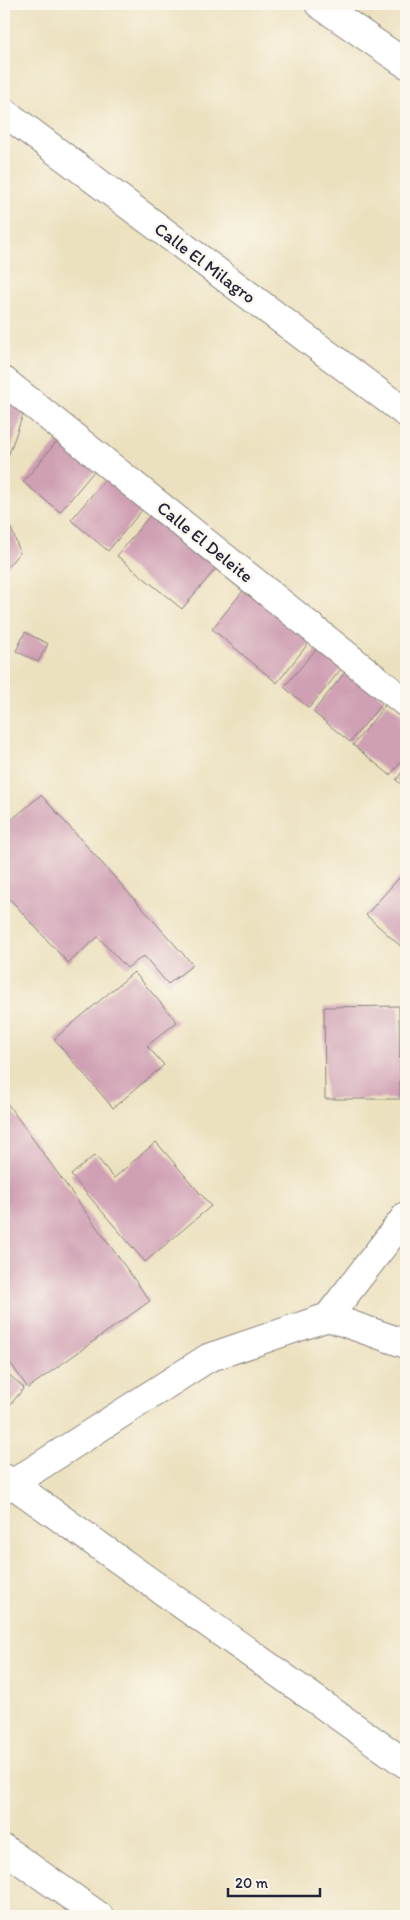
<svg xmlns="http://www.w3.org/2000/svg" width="410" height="1920" viewBox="0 0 410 1920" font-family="Itim,sans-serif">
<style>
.building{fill:#cf9fb3}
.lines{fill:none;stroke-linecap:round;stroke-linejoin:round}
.street-casing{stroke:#87827d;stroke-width:30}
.street{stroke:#fff;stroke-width:28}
.labels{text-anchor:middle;stroke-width:4.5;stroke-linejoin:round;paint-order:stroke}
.street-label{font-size:18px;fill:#22223b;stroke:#fbf7ec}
</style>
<rect width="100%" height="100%" fill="#fbf7ec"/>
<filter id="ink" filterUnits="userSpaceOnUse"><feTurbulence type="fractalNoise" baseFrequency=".02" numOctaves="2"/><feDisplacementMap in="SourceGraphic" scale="10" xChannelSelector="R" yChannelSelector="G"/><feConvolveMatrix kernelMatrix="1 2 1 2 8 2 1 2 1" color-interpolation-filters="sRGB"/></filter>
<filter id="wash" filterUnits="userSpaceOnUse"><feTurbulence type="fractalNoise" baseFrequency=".0096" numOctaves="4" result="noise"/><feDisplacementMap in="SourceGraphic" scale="20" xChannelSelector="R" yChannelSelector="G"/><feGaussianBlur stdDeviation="1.12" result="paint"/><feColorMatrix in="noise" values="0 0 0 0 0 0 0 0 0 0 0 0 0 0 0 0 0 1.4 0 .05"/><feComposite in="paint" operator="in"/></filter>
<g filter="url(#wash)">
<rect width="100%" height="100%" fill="#ece1bf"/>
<g id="blocks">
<!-- building -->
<path class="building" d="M 4,402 L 25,409 L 4,468 Z
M 58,440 L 95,470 L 60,512 L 23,482 Z
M 106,478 L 143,509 L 108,551 L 71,520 Z
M 152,513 L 217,567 L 182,609 L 117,556 Z
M 11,528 L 20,552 L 4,571 L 4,536 Z
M 246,587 L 311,640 L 277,683 L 212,629 Z
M 25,632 L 48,644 L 38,662 L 16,651 Z
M 318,647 L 342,668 L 309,708 L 284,687 Z
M 347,670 L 385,700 L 350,742 L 313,712 Z
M 387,703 L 406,718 L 406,756 L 390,775 L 353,745 Z
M 406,767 L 406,788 L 396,780 Z
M 41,795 L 193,965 L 168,984 L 144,956 L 127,968 L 98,937 L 68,963 L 6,895 L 4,898 L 4,826 Z
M 406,870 L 406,951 L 366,915 Z
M 134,972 L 177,1022 L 147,1046 L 164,1065 L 113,1108 L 54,1039 Z
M 399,1006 L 400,1099 L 325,1099 L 324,1007 Z
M 4,1099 L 150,1301 L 28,1388 L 4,1354 Z
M 156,1142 L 211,1206 L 145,1262 L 71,1175 L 95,1155 L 114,1178 Z
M 4,1370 L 24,1388 L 10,1405 L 4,1400 Z"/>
</g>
</g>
<g filter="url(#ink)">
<use href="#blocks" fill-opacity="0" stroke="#87827d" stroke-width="1"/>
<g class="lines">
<!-- street casing -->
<g class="street-casing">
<path id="street" d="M 319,4 L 406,64
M 4,112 L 406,413
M 4,381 L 406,703
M 328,1317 L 406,1344
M 4,1478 L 406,1764
M 4,1489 L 208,1358 L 328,1317 L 406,1216
M 4,1849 L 99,1916"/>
</g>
<!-- street -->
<use href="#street" class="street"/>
</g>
</g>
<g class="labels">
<!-- street labels -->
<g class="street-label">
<text transform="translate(205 263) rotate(37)" y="6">Calle El Milagro</text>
<text transform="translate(205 542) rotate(39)" y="6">Calle El Deleite</text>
</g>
</g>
<!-- margin -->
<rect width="410" height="1920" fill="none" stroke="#fbf7ec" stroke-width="20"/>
<!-- scale -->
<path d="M228 1888v8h92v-8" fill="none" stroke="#22223b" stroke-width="2.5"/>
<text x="235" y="1888" font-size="15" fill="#22223b" stroke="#fbf7ec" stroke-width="4" paint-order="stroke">20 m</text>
</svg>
